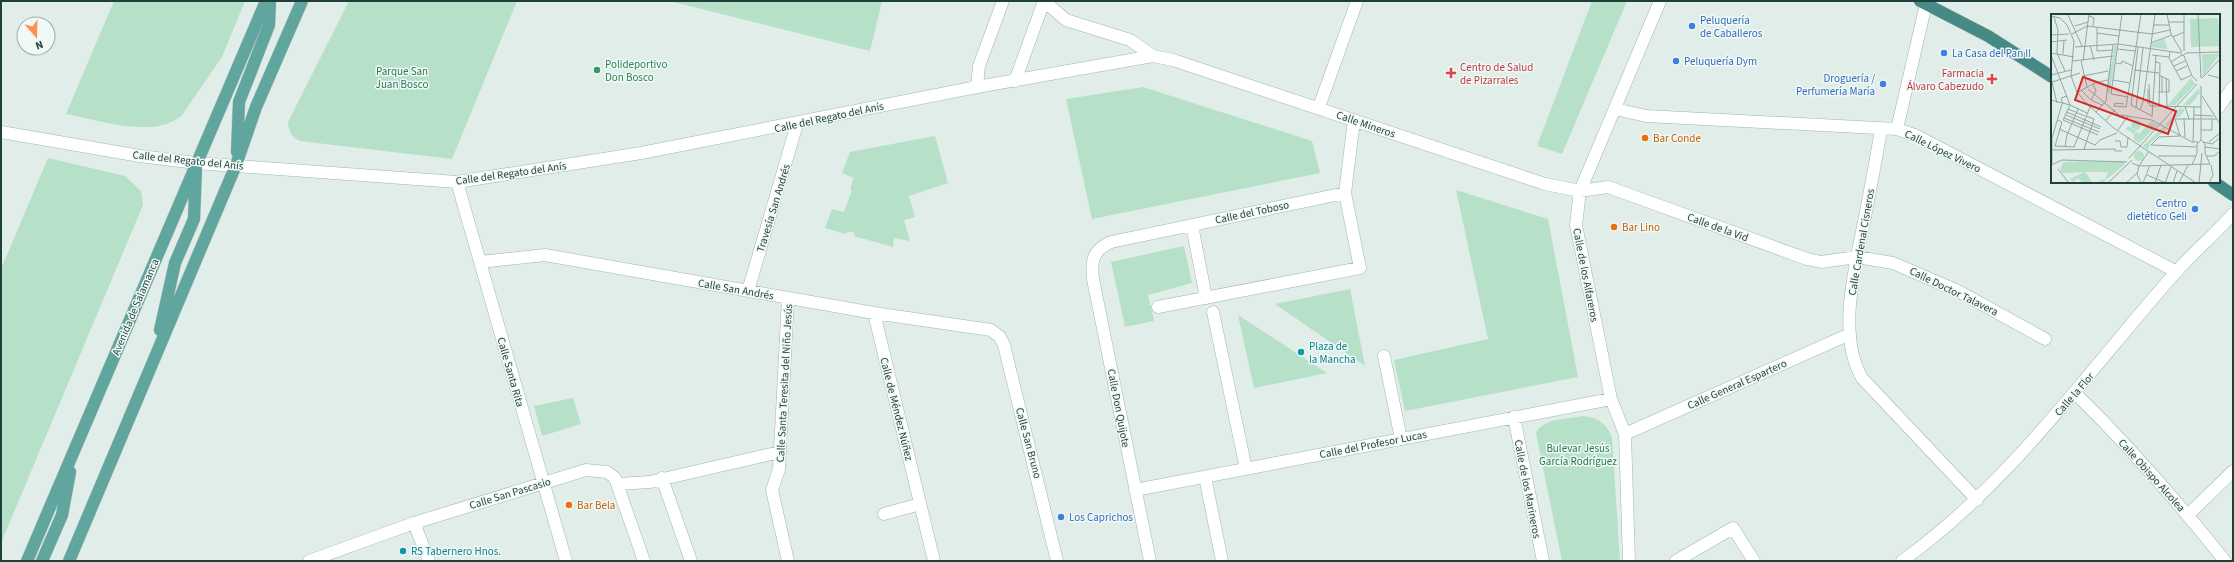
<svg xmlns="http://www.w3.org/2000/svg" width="2234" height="562" viewBox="0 0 2234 562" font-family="'Source Sans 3',sans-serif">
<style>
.green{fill:#b7e0c8}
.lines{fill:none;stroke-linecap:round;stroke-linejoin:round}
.pedestrian-casing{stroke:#a2b5b1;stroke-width:13}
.minor-casing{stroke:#a2b5b1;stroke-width:13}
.primary-casing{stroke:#c0c9c8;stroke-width:13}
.trunk-casing{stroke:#c0c9c8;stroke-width:13}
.pedestrian{stroke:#fff;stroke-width:12}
.minor{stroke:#fff;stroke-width:12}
.primary{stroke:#61a69e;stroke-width:12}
.trunk{stroke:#458a84;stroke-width:12}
.shop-dot{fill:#3f7fe0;stroke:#f1f9f6;stroke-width:1.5}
.leisure-dot{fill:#2e9e5b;stroke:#f1f9f6;stroke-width:1.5}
.health-dot{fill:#e0444e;stroke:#f1f9f6;stroke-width:1.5}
.food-dot{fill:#e8710a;stroke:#f1f9f6;stroke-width:1.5}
.culture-dot{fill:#0f9aa8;stroke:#f1f9f6;stroke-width:1.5}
.labels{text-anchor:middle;stroke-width:3;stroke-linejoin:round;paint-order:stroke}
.shop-label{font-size:11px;fill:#366cbe;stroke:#f1f9f6;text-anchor:start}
.leisure-label{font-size:11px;fill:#27864d;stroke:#f1f9f6;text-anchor:start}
.health-label{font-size:11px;fill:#be3a42;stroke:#f1f9f6;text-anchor:start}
.park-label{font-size:11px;fill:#267952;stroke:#f1f9f6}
.street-label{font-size:11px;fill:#1f3f3b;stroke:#f1f9f6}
.food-label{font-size:11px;fill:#c56008;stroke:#f1f9f6;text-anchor:start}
.culture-label{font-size:11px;fill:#0d838f;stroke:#f1f9f6;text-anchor:start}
.inset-road{fill:none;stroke:#93a7a3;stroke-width:1}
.view{fill:#d62828;fill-opacity:0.15;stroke:#d62828;stroke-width:2}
.inset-edge{fill:none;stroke:#1f3f3b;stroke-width:2}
</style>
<rect width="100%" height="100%" fill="#e0ede9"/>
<!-- green -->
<path class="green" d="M 114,1 L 245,1 L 222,57 L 182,115 C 155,140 99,120 66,114 Z
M 349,1 L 517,1 L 452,159 L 300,141 C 291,137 289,131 288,122 Z
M 670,1 L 882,1 L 870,51 Z
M 1592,1 L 1627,1 L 1562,154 L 1537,146 Z
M 1143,87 L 1312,141 L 1320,173 L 1092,219 L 1066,99 Z
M 935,136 L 948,183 L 909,196 L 915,217 L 904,220 L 910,241 L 894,238 L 893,247 L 854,236 L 855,233 L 847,231 L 846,234 L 825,228 L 832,209 L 844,212 L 852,190 L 850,188 L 854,178 L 842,173 L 850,152 Z
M 48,158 L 125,176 L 141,191 L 143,205 L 1,543 L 1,269 Z
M 1456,190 L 1548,219 L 1578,377 L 1405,411 L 1394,360 L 1488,339 Z
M 1184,246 L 1192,283 L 1148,295 L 1154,321 L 1125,327 L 1111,262 Z
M 1350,289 L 1365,366 L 1275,304 Z
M 1238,315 L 1327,373 L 1254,388 Z
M 573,398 L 581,424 L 542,436 L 534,406 Z
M 1583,416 C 1598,417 1608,425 1612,438 L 1620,561 L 1562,561 L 1536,433 C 1542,418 1570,419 1583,416 Z"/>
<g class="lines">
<!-- pedestrian casing -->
<g class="pedestrian-casing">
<path id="pedestrian" d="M 1213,312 L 1246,469
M 1384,356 L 1401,439
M 1205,477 L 1222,561
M 884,514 L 920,504
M 2188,515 L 2233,471"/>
</g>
<!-- minor casing -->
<g class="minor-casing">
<path id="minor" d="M 1044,1 L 1066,20 L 1130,40 L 1153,56
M 1015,81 L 1044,1
M 977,87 L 979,66 L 1003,1
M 1319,107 L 1357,1
M 2219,107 L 2233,87
M 1615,109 L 1646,116 L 1897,129 L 1917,136 L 2177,272
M 1881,129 C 1876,160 1870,191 1864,222 C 1855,268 1837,335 1862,378 L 1977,500
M 1897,129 L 1926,4
M 1,132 L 140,156 L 196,163 L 457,182 L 641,153 L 977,87 L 1153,56 L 1173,60 L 1545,184 L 1580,191 L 1608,187 L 1807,259 L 1821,262 L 1857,257 L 1893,263 L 1958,291 L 2045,339
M 457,182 L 566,561
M 1192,225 L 1206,298
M 480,262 L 545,255 L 874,313 L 991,330 L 1000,337 L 1004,345 L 1057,561
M 748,291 L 797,124
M 1158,307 L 1360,268 L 1345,193 L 1354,120
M 874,313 L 934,561
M 2075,393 C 2129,446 2178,502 2225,561
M 1514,417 L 1543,561
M 1625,434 L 1850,334
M 662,478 L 691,561
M 618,484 L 650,482 L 780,452
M 1135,490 L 1611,399
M 414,523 L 429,561
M 309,561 L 414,523 L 586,470 L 607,472 L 615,478 L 644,561
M 788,561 L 772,490 L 779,469 L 788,298
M 1150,561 L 1093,279 C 1091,260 1093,250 1111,242 L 1345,193
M 1629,561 L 1625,434 L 1611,399 L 1576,225 L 1580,191 L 1660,1
M 1676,561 L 1733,528 L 1754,561
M 1902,561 C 2011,483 2088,371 2176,272 C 2194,252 2215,234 2233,214"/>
</g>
<!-- primary casing -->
<g class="primary-casing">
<path id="primary" d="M 237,152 L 239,102 L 269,25 L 270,1
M 160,330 L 175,263 L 194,219 L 196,168
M 27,561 L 266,1
M 42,561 L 62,515 L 70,472
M 69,561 L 236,165 L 256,107 L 302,1"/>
</g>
<!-- trunk casing -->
<g class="trunk-casing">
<path id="trunk" d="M 1920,1 L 1988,36 L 2052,77
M 2214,182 L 2233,195"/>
</g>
<!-- pedestrian -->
<use href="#pedestrian" class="pedestrian"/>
<!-- minor -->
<use href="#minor" class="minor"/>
<!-- primary -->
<use href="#primary" class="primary"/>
<!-- trunk -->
<use href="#trunk" class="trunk"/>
</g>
<!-- markers -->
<g class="shop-dot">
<circle cx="1692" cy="26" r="4"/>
<circle cx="1944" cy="53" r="4"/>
<circle cx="1676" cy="61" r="4"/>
<circle cx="1883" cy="84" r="4"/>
<circle cx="2195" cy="209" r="4"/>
<circle cx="1061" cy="517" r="4"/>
</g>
<circle class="leisure-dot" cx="597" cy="70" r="4"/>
<g class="health-dot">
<path d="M1449 67h4v4h4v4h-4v4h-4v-4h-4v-4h4z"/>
<path d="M1990 73h4v4h4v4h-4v4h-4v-4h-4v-4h4z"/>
</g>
<g class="food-dot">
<circle cx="1645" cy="138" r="4"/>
<circle cx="1614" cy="227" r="4"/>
<circle cx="569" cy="505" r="4"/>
</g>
<g class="culture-dot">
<circle cx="1301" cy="352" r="4"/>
<circle cx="403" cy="551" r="4"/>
</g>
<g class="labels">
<!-- shop labels -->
<g class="shop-label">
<text x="1700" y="24">Peluquería<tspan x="1700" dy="13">de Caballeros</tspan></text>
<text x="1952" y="57">La Casa del Pan II</text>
<text x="1684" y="65">Peluquería Dym</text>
<text x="1875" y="82" text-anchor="end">Droguería /<tspan x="1875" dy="13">Perfumería María</tspan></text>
<text x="2187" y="207" text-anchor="end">Centro<tspan x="2187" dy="13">dietético Geli</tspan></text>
<text x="1069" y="521">Los Caprichos</text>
</g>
<!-- leisure labels -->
<g class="leisure-label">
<text x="605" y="68">Polideportivo<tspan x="605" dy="13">Don Bosco</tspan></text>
</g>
<!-- health labels -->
<g class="health-label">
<text x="1460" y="71">Centro de Salud<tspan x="1460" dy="13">de Pizarrales</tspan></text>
<text x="1984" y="77" text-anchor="end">Farmacia<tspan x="1984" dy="13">Álvaro Cabezudo</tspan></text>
</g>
<!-- park labels -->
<g class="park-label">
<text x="402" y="75">Parque San<tspan x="402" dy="13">Juan Bosco</tspan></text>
<text x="1578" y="452">Bulevar Jesús<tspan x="1578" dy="13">García Rodríguez</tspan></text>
</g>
<!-- street labels -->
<g class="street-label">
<text transform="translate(829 117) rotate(-12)" y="4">Calle del Regato del Anís</text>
<text transform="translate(1366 124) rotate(19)" y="4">Calle Mineros</text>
<text transform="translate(1943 151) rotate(26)" y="4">Calle López Vivero</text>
<text transform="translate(188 160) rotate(6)" y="4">Calle del Regato del Anís</text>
<text transform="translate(511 173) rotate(-8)" y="4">Calle del Regato del Anís</text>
<text transform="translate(773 208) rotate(-73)" y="4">Travesía San Andrés</text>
<text transform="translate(1252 212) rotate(-12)" y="4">Calle del Toboso</text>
<text transform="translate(1718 227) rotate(20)" y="4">Calle de la Vid</text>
<text transform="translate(1861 242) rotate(-80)" y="4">Calle Cardenal Cisneros</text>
<text transform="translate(1586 275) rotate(79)" y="4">Calle de los Alfareros</text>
<text transform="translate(736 289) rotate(10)" y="4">Calle San Andrés</text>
<text transform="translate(1954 291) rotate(26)" y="4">Calle Doctor Talavera</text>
<text transform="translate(135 307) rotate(-67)" y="4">Avenida de Salamanca</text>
<text transform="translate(511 372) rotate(74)" y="4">Calle Santa Rita</text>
<text transform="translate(784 383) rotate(-87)" y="4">Calle Santa Teresita del Niño Jesús</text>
<text transform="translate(1737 384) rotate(-24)" y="4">Calle General Espartero</text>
<text transform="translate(2074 394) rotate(-49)" y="4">Calle la Flor</text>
<text transform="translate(1119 408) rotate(79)" y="4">Calle Don Quijote</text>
<text transform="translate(897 409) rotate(76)" y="4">Calle de Méndez Núñez</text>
<text transform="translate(1029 443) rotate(75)" y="4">Calle San Bruno</text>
<text transform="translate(1373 444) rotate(-11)" y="4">Calle del Profesor Lucas</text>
<text transform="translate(2152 475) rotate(48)" y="4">Calle Obispo Alcolea</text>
<text transform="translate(1528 489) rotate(79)" y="4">Calle de los Marineros</text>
<text transform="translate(510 493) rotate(-17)" y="4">Calle San Pascasio</text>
</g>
<!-- food labels -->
<g class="food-label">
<text x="1653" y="142">Bar Conde</text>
<text x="1622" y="231">Bar Lino</text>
<text x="577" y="509">Bar Bela</text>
</g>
<!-- culture labels -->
<g class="culture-label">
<text x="1309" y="350">Plaza de<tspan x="1309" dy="13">la Mancha</tspan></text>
<text x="411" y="555">RS Tabernero Hnos.</text>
</g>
</g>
<!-- overview -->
<g transform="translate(2051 14)">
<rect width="169" height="169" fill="#e0ede9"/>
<path d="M 167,4 L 169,32 L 140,33 L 139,5 ZM 113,25 L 117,35 L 100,33 L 101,30 ZM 63,31 L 66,32 L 59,79 L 56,78 L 57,59 L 61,49 ZM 151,40 L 169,40 L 152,62 L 152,61 ZM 140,64 L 144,70 L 124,91 L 117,91 ZM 148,74 L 149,79 L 139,91 L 132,91 ZM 129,94 L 134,96 L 128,103 L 123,104 L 117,113 L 114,111 ZM80 111a5 5 0 1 1 10 0a5 5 0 1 1-10 0ZM 100,107 L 107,111 L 88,129 L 83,126 L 83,120 L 75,115 L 77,112 L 85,117 L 83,120 L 86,118 L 88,120 ZM 112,113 L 116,115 L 99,129 L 97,136 L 92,132 ZM83 142a5 5 0 1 1 10 0a5 5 0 1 1-10 0ZM 73,147 L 73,151 L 51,169 L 48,168 L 51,165 L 54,166 L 57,158 L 34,158 L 42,169 L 32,169 L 27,164 L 22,168 L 19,165 L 33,158 L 12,159 L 9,156 L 12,148 Z" fill="#b7e0c8"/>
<path class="inset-road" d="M 95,0 L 110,0M 116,0 L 120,20 L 131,38M 133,0 L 133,37M 147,0 L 150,64M 17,1 L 31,32M 0,2 L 9,4 L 16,11 L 23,27 L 20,62 L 26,78 L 37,91 L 64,115 L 101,140M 38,2 L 43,4 L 42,12M 3,3 L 7,16 L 6,39 L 14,57M 118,8 L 133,8M 102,11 L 118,11M 24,12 L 37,8M 46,14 L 46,37 L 62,36M 46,19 L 68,22M 21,20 L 36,12 L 101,20 L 119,16M 0,21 L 18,20M 122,23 L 133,18M 0,28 L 16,26M 100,29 L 121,21M 39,31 L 43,46M 24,33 L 67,30 L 130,39 L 132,42 L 135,39 L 169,38M 85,33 L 90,0M 87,33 L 80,91 L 101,102M 66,35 L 84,37M 119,38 L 118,44 L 130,66 L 141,61M 0,39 L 23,43M 12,40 L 13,26M 0,41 L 19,91M 101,41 L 118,43M 133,42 L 141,62 L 146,67M 22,47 L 62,42M 30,47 L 36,73M 32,47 L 38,0M 105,48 L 109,49 L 108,92M 120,48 L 131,41M 65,49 L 70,50 L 71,47 L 82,52M 123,52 L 134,47M 83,56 L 108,59M 125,57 L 136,52M 0,61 L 20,56M 157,61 L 169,64M 32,62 L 57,57M 0,64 L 6,89M 115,64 L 116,92M 151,64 L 169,45M 62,66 L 79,69M 1,68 L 29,59M 98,70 L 99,92 L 150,93M 150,72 L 150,126 L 154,130 L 154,139 L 159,150M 37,75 L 73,105M 30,76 L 40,86 L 51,91M 27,78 L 44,69 L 57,66M 107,78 L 118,78 L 118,66 L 108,61M 111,78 L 111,62M 60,80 L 71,0M 60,80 L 77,83M 151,82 L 169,110M 0,86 L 19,91 L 36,99M 40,86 L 45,77 L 42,70M 12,90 L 10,84 L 16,82M 97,90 L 97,75M 19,91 L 12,106 L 47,121M 64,92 L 75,93 L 85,33M 134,92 L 138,105M 63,93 L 64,89 L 73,90M 85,94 L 92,34M 17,95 L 34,102M 89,96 L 92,88 L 104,1M 16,98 L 50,113M 45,98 L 55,87 L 62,30M 15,101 L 49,115M 70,101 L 101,106 L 141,128 L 147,128M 143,101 L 162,102M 101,103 L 105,41M 13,104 L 48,118M 133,104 L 134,123M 6,106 L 11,108 L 4,132 L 24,133M 55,106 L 64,96M 8,115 L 44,131M 67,116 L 77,102M 150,116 L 161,116 L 161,105M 64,127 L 69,127 L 70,133 L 76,133 L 77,123M 142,128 L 143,93M 152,128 L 161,130 L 169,124M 158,128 L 169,119M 44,131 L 49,126 L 66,119M 14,133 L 16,121 L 27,95M 23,133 L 39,93M 146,133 L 100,131 L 108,123 L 129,122 L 124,105 L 165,105M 154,133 L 169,135M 33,135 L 43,105 L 35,102M 0,136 L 64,135 L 64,137 L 71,137M 100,139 L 145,169M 107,142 L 145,142M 155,142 L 163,142 L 169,137M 78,144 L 146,70M 1,149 L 1,124 L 11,90M 81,149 L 88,152 L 159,150M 0,151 L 11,146 L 76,148M 141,151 L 146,139 L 146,130 L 150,126M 88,152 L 98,137M 88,152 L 86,160 L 90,169M 7,155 L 18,169M 96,161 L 115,169M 57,169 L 81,146M 75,169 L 86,159M 92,169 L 99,151M 104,169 L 110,151M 114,169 L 120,153M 122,169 L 126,157M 128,169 L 137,151M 148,169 L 151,139M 158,169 L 162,161 L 160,151"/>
<path class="view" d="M 32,63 L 125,97 L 117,120 L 24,86 Z"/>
<rect width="169" height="169" class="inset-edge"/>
</g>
<!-- border -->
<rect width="2234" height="562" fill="none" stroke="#1f3f3b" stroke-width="4"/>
<!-- north arrow -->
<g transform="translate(36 36) rotate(160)"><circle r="19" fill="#f1f9f6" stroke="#9dafab"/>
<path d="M0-3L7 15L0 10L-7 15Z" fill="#fe924d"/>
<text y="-6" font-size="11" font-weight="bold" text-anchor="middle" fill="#1f3f3b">N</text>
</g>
</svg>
